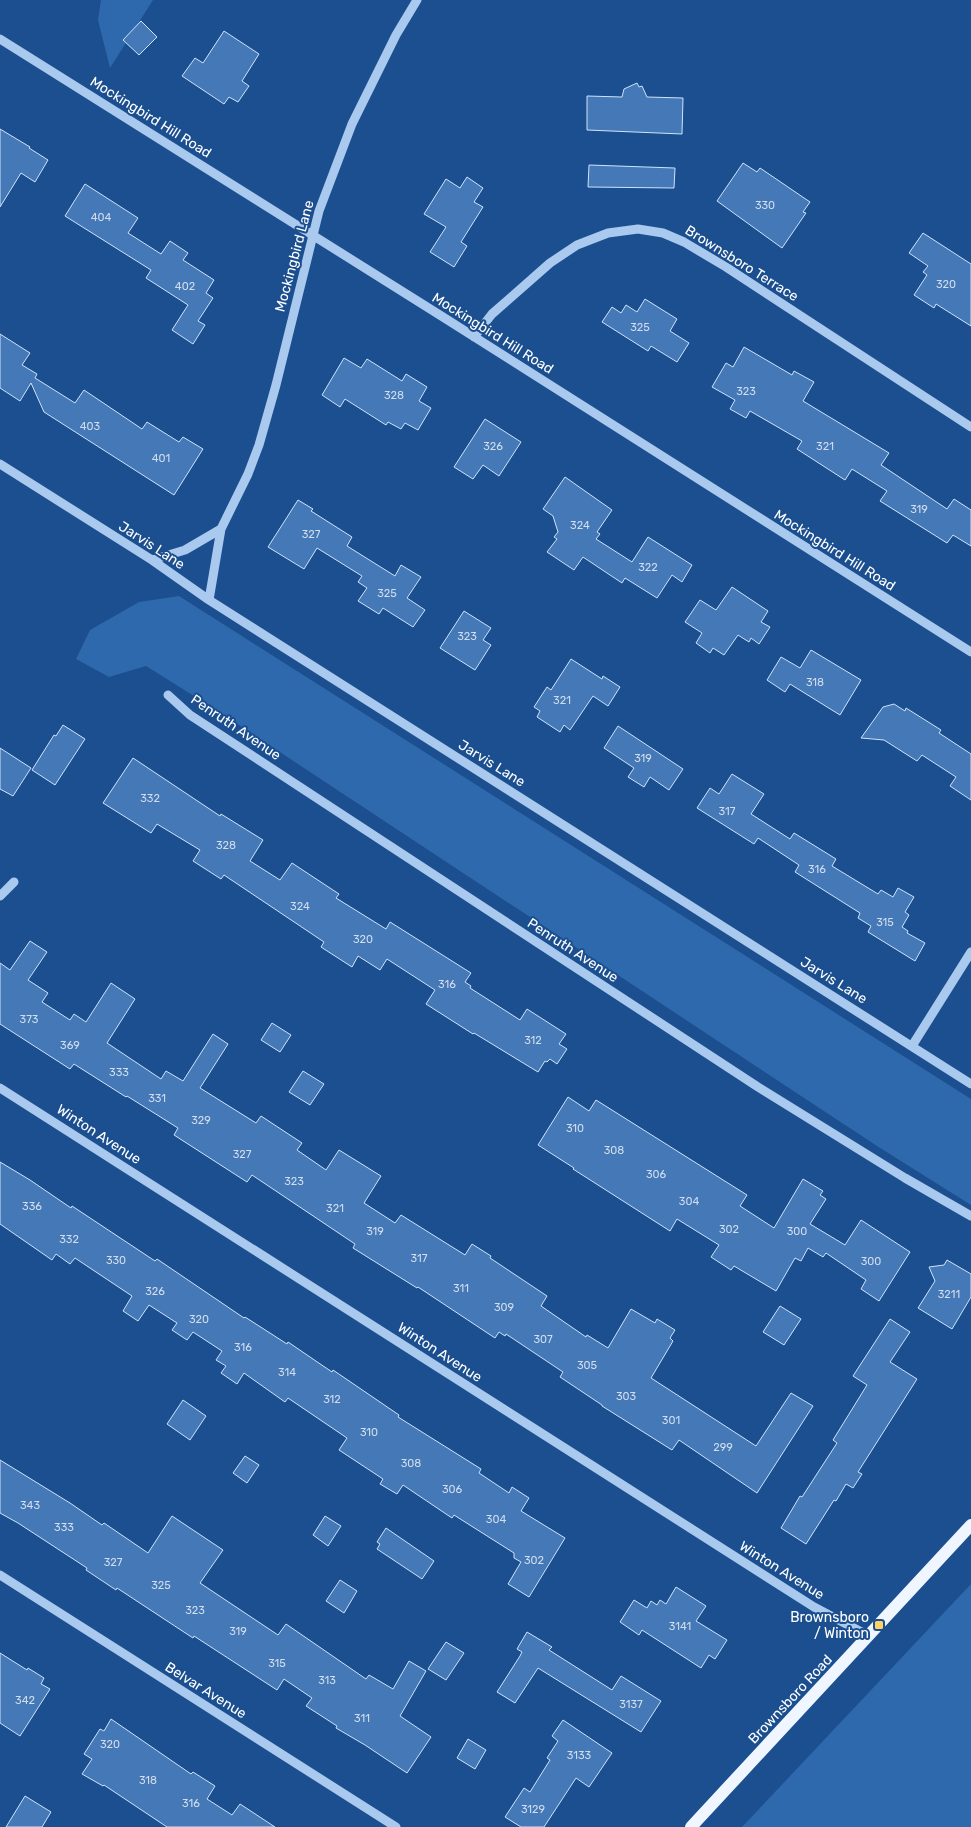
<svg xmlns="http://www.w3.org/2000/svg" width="971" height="1827" viewBox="0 0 971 1827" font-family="Rubik,sans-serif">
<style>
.green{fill:#2e69ad}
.building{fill:#4478b7;stroke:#cfe3fa}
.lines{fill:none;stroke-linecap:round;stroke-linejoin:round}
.minor{stroke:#a9c9ee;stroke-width:9}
.major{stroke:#f0f6ff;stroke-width:12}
.poi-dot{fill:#ffd166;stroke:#1b4f8f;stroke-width:2}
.labels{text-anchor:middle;stroke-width:4;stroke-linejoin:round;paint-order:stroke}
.number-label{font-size:11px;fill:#d0dded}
.street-label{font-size:14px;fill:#fff;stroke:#1b4f8f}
.poi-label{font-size:14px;fill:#fff;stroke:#1b4f8f;text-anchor:end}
</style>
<rect width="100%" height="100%" fill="#1b4f8f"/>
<!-- green -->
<path class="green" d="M 101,0 L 153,0 L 110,68 L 98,20 Z
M 179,596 L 971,1099 L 971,1205 L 877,1146 L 210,706 L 146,666 L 109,677 L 76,659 L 90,630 L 139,602 Z
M 971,1584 L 971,1827 L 742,1827 Z"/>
<!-- building -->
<path class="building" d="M 141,21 L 157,37 L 139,55 L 123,40 Z
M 224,31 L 259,54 L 242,81 L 249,86 L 238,102 L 229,97 L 224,104 L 182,76 L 195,58 L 203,63 Z
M 637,83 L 639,87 L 642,86 L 647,97 L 683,98 L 682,134 L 587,130 L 587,96 L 622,97 L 624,89 Z
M 0,129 L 30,147 L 29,148 L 48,160 L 35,182 L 21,173 L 0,207 Z
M 743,163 L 757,172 L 760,168 L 810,202 L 803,212 L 806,213 L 782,248 L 717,201 Z
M 589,165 L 675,168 L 674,188 L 588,187 Z
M 467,177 L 483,188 L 474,202 L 483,207 L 461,242 L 467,246 L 454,267 L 430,252 L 446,227 L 424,214 L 446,179 L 460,188 Z
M 85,184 L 138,218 L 128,233 L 161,254 L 170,241 L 188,253 L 183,260 L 214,280 L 206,293 L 213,298 L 198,321 L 205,325 L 193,344 L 172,330 L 188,305 L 146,278 L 151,270 L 65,216 Z
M 923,233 L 971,264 L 971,326 L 936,304 L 934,308 L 914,295 L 927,275 L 923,272 L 928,266 L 909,253 Z
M 645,299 L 677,319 L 670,331 L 689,343 L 677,362 L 651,346 L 648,351 L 602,322 L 612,307 L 621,313 L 626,305 L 637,312 Z
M 0,334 L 30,353 L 22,365 L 37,374 L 35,378 L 75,403 L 84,390 L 142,429 L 147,422 L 179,442 L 183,437 L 203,449 L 174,495 L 44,412 L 31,383 L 20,401 L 0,388 Z
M 744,347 L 792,375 L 794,371 L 814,382 L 803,401 L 889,453 L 881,465 L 947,509 L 954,499 L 971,510 L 971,546 L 953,535 L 947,543 L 880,501 L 887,491 L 852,469 L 845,480 L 797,449 L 802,441 L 750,411 L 746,418 L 730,409 L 735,400 L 712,387 L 726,363 L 733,367 Z
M 344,358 L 361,368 L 367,359 L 402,381 L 406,374 L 427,387 L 419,401 L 431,408 L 418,430 L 405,423 L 401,429 L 388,422 L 386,425 L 345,399 L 340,407 L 322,395 Z
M 485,419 L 521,442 L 499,476 L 483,465 L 473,479 L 454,467 Z
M 565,477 L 612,510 L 597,532 L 600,534 L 596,539 L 632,562 L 648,537 L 692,565 L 682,582 L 672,575 L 657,598 L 625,578 L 622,583 L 583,557 L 574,570 L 547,552 L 557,539 L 554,537 L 558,532 L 553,516 L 543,509 Z
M 298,500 L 313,509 L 311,511 L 352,537 L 347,546 L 395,576 L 401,565 L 421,577 L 407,598 L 425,610 L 413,627 L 383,608 L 379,614 L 358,601 L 367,588 L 358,582 L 362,576 L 317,548 L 304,569 L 268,547 Z
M 732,587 L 768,611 L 761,622 L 770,627 L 759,644 L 751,638 L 749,642 L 738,635 L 724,655 L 713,648 L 710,653 L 696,643 L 702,633 L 685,622 L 700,600 L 716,610 Z
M 464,611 L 491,628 L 483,640 L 491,645 L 475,670 L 440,648 Z
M 811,650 L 861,680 L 840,715 L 790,684 L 785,692 L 767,680 L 781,657 L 800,668 Z
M 571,659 L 602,679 L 603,676 L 620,687 L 608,706 L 593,696 L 570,730 L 564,725 L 560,732 L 537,717 L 540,711 L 534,707 L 547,687 L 551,690 Z
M 894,704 L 905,711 L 906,708 L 941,730 L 939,733 L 971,754 L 971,800 L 950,786 L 956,777 L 922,755 L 917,761 L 884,740 L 861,738 L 883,707 Z
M 63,725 L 85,739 L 55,785 L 32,770 L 54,735 L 56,736 Z
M 618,726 L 683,769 L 669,790 L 650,777 L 644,787 L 628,777 L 634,768 L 604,748 Z
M 0,748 L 31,768 L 13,796 L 0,789 Z
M 133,758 L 220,816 L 221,814 L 263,840 L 250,861 L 280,880 L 292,863 L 339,894 L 336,898 L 386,929 L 390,922 L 471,973 L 465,982 L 471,986 L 470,988 L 520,1020 L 527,1009 L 566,1034 L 559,1044 L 567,1049 L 557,1064 L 550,1059 L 547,1062 L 545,1061 L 538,1072 L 474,1033 L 473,1034 L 426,1004 L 435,990 L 387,959 L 380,970 L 358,956 L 352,967 L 321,947 L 324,942 L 224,875 L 221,879 L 193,861 L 200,850 L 157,824 L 151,833 L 103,803 Z
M 732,774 L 764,794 L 751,814 L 790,839 L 794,833 L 836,859 L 832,866 L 878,894 L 881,890 L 893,897 L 898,888 L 914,897 L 905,912 L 909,915 L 902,927 L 908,931 L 907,933 L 925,943 L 915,961 L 868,932 L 871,926 L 858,918 L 860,913 L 795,872 L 799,865 L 758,838 L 754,844 L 697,808 L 710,788 L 719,794 Z
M 30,941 L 47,952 L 28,980 L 48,993 L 42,1002 L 70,1020 L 74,1014 L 86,1022 L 111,983 L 135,999 L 107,1043 L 161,1079 L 166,1071 L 183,1081 L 213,1034 L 228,1044 L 200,1088 L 256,1123 L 261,1116 L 302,1143 L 297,1150 L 326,1170 L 339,1150 L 381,1176 L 364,1203 L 395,1223 L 401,1215 L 465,1255 L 472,1244 L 491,1256 L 490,1258 L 547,1296 L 541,1306 L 586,1337 L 587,1335 L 608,1348 L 631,1309 L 655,1323 L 657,1319 L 675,1330 L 670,1338 L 673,1341 L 651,1378 L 756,1446 L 791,1393 L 813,1406 L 757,1493 L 679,1440 L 672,1450 L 602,1406 L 602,1405 L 560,1377 L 563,1372 L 506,1334 L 505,1336 L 499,1332 L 495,1338 L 418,1287 L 417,1288 L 353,1248 L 355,1244 L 252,1175 L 247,1182 L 174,1135 L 178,1128 L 127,1096 L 126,1097 L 74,1064 L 70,1069 L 0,1024 L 0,963 L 10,970 Z
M 272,1023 L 291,1035 L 280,1052 L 261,1040 Z
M 303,1071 L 324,1084 L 310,1105 L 289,1092 Z
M 568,1097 L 589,1111 L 596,1100 L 712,1173 L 747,1195 L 740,1206 L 774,1228 L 803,1179 L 823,1191 L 820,1195 L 826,1199 L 810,1224 L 845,1245 L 861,1220 L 910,1252 L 879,1301 L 861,1289 L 866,1280 L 826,1253 L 823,1257 L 808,1248 L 801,1261 L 795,1258 L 776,1291 L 734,1266 L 731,1270 L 711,1257 L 719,1245 L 677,1219 L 670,1231 L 573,1169 L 574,1168 L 538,1145 Z
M 0,1162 L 30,1180 L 71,1208 L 72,1206 L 155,1261 L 157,1259 L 244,1318 L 245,1317 L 287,1344 L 288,1342 L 332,1372 L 333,1370 L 399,1415 L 398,1417 L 481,1469 L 479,1473 L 509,1493 L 512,1487 L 529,1498 L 521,1511 L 565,1538 L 529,1597 L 508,1584 L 521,1562 L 514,1558 L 514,1553 L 454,1515 L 452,1518 L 403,1485 L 397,1494 L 380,1484 L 383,1479 L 339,1450 L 347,1438 L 288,1398 L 285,1402 L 244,1373 L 237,1384 L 221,1373 L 226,1366 L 216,1360 L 222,1351 L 193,1332 L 187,1340 L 172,1330 L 177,1323 L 149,1305 L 138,1321 L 123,1311 L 132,1296 L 75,1258 L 70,1264 L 56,1254 L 52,1260 L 0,1224 Z
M 947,1260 L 971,1274 L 971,1297 L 952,1329 L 918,1308 L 935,1281 L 929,1267 L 944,1265 Z
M 780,1306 L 801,1319 L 784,1345 L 763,1332 Z
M 890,1319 L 910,1332 L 890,1362 L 917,1379 L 858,1472 L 862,1474 L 853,1488 L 846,1484 L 836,1501 L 834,1500 L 806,1544 L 781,1528 L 800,1496 L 802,1497 L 837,1443 L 833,1440 L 867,1385 L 853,1376 Z
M 183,1400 L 206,1416 L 190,1440 L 167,1424 Z
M 245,1456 L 259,1465 L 247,1483 L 233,1473 Z
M 0,1460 L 70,1503 L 102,1525 L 104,1523 L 148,1553 L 172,1516 L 223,1550 L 200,1583 L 278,1635 L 286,1624 L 366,1679 L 369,1675 L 393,1689 L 409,1661 L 426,1671 L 400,1716 L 431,1737 L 407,1773 L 365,1745 L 336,1728 L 337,1726 L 306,1706 L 312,1698 L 284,1679 L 277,1690 L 194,1636 L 193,1638 L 117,1588 L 116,1590 L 86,1570 L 87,1568 L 18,1523 L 0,1513 Z
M 325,1516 L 341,1526 L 328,1546 L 313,1535 Z
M 386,1528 L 434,1561 L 422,1579 L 377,1549 L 380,1544 L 377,1542 Z
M 340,1580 L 357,1591 L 344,1613 L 326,1601 Z
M 676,1587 L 706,1606 L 696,1621 L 727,1640 L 715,1659 L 709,1655 L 701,1668 L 642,1630 L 639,1635 L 620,1622 L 634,1600 L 647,1608 L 651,1601 L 657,1605 L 660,1600 L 666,1604 Z
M 527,1632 L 552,1647 L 549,1650 L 612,1690 L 621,1676 L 661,1701 L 641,1732 L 538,1668 L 515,1703 L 497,1692 L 520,1656 L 522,1652 L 517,1649 Z
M 446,1642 L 464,1653 L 446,1680 L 428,1669 Z
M 0,1653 L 27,1670 L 28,1668 L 44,1678 L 41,1684 L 50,1689 L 20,1736 L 0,1723 Z
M 111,1719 L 191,1774 L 193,1772 L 215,1786 L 207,1799 L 232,1815 L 240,1804 L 275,1827 L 167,1827 L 104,1785 L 103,1786 L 82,1774 L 92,1759 L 84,1754 L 100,1729 L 104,1731 Z
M 563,1720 L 612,1753 L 589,1787 L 576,1778 L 544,1827 L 521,1827 L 505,1817 L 524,1788 L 530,1792 L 550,1760 L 547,1758 L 558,1741 L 552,1736 Z
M 468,1739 L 486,1750 L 475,1769 L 457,1758 Z
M 25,1796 L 51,1812 L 42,1827 L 6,1827 Z"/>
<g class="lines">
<!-- minor -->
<path class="minor" d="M 0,39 C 325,241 648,447 971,652
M 474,337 L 492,314 L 550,263 L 577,245 L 608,233 L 638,229 L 663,233 L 684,242 L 726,267 L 971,427
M 0,464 L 152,560 L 209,600 L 971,1084
M 152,560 L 185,550 L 221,529
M 209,600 L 221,529 L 248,474 L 259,445 L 276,385 L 319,211 L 352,124 L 396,35 L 417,0
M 168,695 L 190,715 L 758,1087 L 905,1178 L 971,1216
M 0,896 L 14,882
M 912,1046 L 971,952
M 0,1088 L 814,1607 L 869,1636
M 0,1575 L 396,1827"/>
<!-- major -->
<path class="major" d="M 691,1827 L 971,1525"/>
</g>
<!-- markers -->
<rect class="poi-dot" x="874" y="1620" width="10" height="10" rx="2.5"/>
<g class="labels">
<!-- number labels -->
<g class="number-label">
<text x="765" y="209">330</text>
<text x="101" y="221">404</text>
<text x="946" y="288">320</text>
<text x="185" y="290">402</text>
<text x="640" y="331">325</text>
<text x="746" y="395">323</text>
<text x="394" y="399">328</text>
<text x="90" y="430">403</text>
<text x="493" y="450">326</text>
<text x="825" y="450">321</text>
<text x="161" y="462">401</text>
<text x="919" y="513">319</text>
<text x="580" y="529">324</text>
<text x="311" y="538">327</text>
<text x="648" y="571">322</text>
<text x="387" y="597">325</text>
<text x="467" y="640">323</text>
<text x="815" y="686">318</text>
<text x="562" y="704">321</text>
<text x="643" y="762">319</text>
<text x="150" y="802">332</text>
<text x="727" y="815">317</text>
<text x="226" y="849">328</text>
<text x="817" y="873">316</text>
<text x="300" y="910">324</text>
<text x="885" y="926">315</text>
<text x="363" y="943">320</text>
<text x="447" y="988">316</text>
<text x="29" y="1023">373</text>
<text x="533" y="1044">312</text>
<text x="70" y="1049">369</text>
<text x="119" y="1076">333</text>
<text x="157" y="1102">331</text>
<text x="201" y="1124">329</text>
<text x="575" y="1132">310</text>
<text x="614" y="1154">308</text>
<text x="242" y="1158">327</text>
<text x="656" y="1178">306</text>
<text x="294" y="1185">323</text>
<text x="689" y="1205">304</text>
<text x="32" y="1210">336</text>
<text x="335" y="1212">321</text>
<text x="729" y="1233">302</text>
<text x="375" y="1235">319</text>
<text x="797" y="1235">300</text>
<text x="69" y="1243">332</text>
<text x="419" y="1262">317</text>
<text x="116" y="1264">330</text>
<text x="871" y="1265">300</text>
<text x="461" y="1292">311</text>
<text x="155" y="1295">326</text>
<text x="949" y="1298">3211</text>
<text x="504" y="1311">309</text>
<text x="199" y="1323">320</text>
<text x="543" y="1343">307</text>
<text x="243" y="1351">316</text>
<text x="587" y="1369">305</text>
<text x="287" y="1376">314</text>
<text x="626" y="1400">303</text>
<text x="332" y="1403">312</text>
<text x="671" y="1424">301</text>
<text x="369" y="1436">310</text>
<text x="723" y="1451">299</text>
<text x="411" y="1467">308</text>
<text x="452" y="1493">306</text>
<text x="30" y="1509">343</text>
<text x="496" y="1523">304</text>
<text x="64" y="1531">333</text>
<text x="534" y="1564">302</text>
<text x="113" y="1566">327</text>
<text x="161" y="1589">325</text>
<text x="195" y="1614">323</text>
<text x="680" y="1630">3141</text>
<text x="238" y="1635">319</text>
<text x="277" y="1667">315</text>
<text x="327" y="1684">313</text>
<text x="25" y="1704">342</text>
<text x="631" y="1708">3137</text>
<text x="362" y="1722">311</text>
<text x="110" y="1748">320</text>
<text x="579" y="1759">3133</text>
<text x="148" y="1784">318</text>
<text x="191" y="1807">316</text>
<text x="533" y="1813">3129</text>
</g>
<!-- street labels -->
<g class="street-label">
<text transform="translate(151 117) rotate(32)" y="5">Mockingbird Hill Road</text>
<text transform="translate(294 256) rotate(-75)" y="5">Mockingbird Lane</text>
<text transform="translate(742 263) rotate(32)" y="5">Brownsboro Terrace</text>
<text transform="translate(493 333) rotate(32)" y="5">Mockingbird Hill Road</text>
<text transform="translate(152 545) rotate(33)" y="5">Jarvis Lane</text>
<text transform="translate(835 550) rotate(32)" y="5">Mockingbird Hill Road</text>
<text transform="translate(236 727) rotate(34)" y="5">Penruth Avenue</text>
<text transform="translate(492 763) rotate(32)" y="5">Jarvis Lane</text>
<text transform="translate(573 950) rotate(33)" y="5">Penruth Avenue</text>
<text transform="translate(834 980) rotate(32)" y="5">Jarvis Lane</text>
<text transform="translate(99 1134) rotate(33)" y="5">Winton Avenue</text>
<text transform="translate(440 1352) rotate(33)" y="5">Winton Avenue</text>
<text transform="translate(782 1570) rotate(32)" y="5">Winton Avenue</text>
<text transform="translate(206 1690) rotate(32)" y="5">Belvar Avenue</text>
<text transform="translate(790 1699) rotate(-47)" y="5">Brownsboro Road</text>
</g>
<!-- poi labels -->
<g class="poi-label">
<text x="869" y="1622">Brownsboro<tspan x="869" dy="16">/ Winton</tspan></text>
</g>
</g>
</svg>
